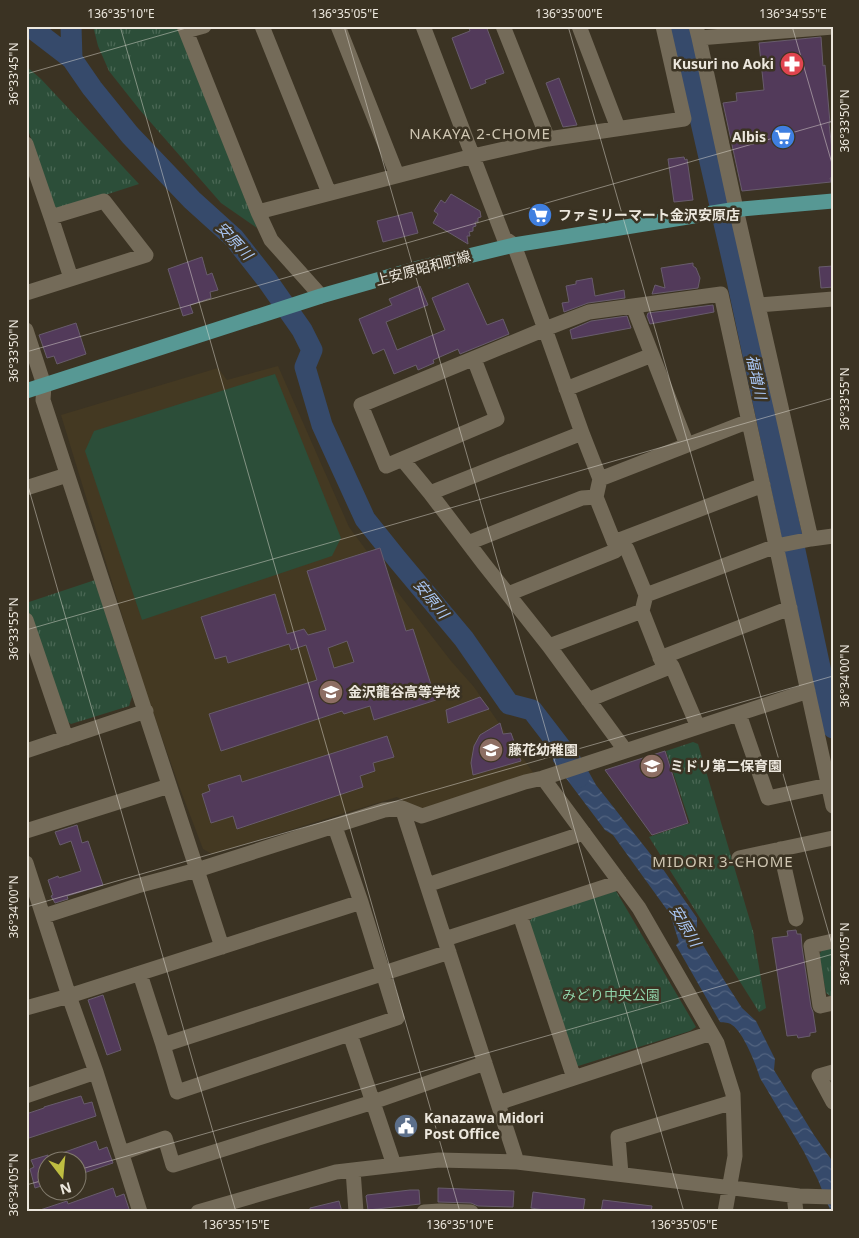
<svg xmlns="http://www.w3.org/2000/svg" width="859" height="1238" viewBox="0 0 859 1238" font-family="'Noto Sans','Noto Sans JP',sans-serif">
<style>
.built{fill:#443922}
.green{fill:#2c4e39}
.park{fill:url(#park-tufts)}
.water{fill:url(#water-waves)}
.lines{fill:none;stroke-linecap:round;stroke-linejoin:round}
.river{stroke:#364a6b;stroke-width:21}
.building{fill:#523a5a;stroke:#685c6c;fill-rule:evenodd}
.minor{stroke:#746b59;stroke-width:15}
.major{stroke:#579894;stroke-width:15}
.ticks{fill:none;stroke:#ece7dd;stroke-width:1;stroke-opacity:0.45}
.labels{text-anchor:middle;stroke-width:5;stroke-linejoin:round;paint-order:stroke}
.poi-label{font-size:14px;font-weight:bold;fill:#ece7dd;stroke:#3b3323;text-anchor:start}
.street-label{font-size:14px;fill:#ece7dd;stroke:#3b3323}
.park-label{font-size:14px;fill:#8fd2a8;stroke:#3b3323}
.neighbourhood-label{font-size:15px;letter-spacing:1px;fill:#cfc6b2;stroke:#3b3323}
.water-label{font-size:15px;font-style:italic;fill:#aac7f5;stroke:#3b3323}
.neatline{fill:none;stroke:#ece7dd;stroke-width:2}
.ticks-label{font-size:12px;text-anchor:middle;fill:#ece7dd}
</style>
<defs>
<pattern id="park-tufts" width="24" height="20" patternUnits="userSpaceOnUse" patternTransform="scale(1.25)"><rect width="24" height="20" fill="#2c4e39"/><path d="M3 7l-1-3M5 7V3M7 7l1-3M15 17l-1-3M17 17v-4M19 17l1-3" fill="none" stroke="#4b6855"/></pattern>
<pattern id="water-waves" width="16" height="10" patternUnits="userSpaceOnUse" patternTransform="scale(1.25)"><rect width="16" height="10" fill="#364a6b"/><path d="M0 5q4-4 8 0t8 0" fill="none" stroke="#536480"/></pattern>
</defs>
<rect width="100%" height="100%" fill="#3b3323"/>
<!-- built -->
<path class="built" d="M 278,366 L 349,527 L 392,585 L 451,661 L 474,687 L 534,774 L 422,811 L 397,797 L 212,854 L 203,849 L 179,786 L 143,684 L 61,415 L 218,368 L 227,380 Z"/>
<!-- green -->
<path class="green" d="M 275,374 L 341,538 L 332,556 L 142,620 L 85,451 L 94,431 Z"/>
<!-- park -->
<path class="park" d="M 93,26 L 177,26 L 257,228 L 221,203 L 139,109 L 109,71 L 98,46 Z
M 26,66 L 41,79 L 139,184 L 56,211 L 26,124 Z
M 95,580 L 132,697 L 129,706 L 71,724 L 65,720 L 26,603 Z
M 693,742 L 698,744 L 753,931 L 766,1008 L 759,1012 L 649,837 L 690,823 L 666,751 Z
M 616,891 L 696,1027 L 690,1031 L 575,1067 L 528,923 L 533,917 Z
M 833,946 L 833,998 L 826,993 L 819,955 L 822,950 Z"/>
<!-- water -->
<path class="water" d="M 576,749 L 596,785 L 652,856 L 658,862 L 697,918 L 697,935 L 724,980 L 742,1008 L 756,1021 L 775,1059 L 774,1070 L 814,1135 L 833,1162 L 833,1212 L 831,1212 L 818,1180 L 804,1152 L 760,1078 C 756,1064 743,1032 732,1025 C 729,1022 724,1023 720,1022 L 676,945 L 679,942 L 670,914 L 613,835 L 605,830 L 553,761 L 553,756 Z"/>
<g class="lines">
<!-- river -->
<path class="river" d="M 29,26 L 72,59 L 92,88 L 130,135 L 192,200 L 234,238 L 267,280 L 302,330 L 312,350 L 305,367 L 322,425 L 365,519 L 397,559 L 464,639 L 509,704 L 532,710 L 565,753 L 579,777
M 71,26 L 72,59
M 679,26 L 737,280 L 833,728"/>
</g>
<!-- building -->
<path class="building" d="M 475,26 L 486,26 L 504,73 L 485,80 L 486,83 L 471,89 L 452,38 L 470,31 L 469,28 Z
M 821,37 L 823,66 L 825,65 L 830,123 L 829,123 L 833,159 L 833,178 L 830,178 L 831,182 L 742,191 L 723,103 L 737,101 L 736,93 L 764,90 L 759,43 Z
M 559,78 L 577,125 L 563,127 L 546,83 Z
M 684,157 L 685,160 L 687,159 L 693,200 L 674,202 L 668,159 Z
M 451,194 L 480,211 L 481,217 L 478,218 L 478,222 L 475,222 L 476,226 L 473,227 L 473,231 L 469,232 L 470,236 L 467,236 L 468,244 L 433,223 L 438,214 L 434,211 L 441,200 L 445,203 Z
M 412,212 L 418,233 L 383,242 L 377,221 Z
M 202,257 L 207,275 L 212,273 L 218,290 L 210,292 L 211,298 L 190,305 L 193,313 L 183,316 L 168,269 Z
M 693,263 L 693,266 L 696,268 L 700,278 L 698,288 L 652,294 L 655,285 L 665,288 L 661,268 Z
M 833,266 L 833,287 L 821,288 L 819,267 Z
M 592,278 L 595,296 L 624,290 L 625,298 L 588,303 L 564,312 L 562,303 L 569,302 L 566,286 L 576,284 L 576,281 Z
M 468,283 L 487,325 L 503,319 L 509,334 L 460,354 L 458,349 L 433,360 L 434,363 L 418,370 L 416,365 L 394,374 L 384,349 L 373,354 L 359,319 L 392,305 L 389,299 L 420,286 L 428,305 L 386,322 L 397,350 L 445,330 L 432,298 Z
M 713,305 L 714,312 L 650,324 L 647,316 L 648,313 Z
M 627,316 L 631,328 L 572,339 L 570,330 L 591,321 Z
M 76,323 L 86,354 L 57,364 L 54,356 L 47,358 L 39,335 Z
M 380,548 L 406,631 L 413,629 L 436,700 L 374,720 L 370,706 L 344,714 L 342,711 L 221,751 L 209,714 L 317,680 L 306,645 L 291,650 L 289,644 L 228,663 L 226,656 L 215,659 L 201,617 L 275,594 L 287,634 L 304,629 L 308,635 L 326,630 L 307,571 ZM 347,641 L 354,662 L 334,668 L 328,648 Z
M 480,697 L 489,709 L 448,723 L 446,710 Z
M 500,723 L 503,734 L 511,733 L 521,761 L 473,775 L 471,763 L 474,746 L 480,735 Z
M 387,736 L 394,757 L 373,763 L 375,771 L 360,776 L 363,787 L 237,829 L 233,816 L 211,823 L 202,794 L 210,791 L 208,785 L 240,775 L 242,782 Z
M 665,751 L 688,823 L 652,835 L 605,770 Z
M 77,825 L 82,843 L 88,841 L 103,885 L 67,896 L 68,899 L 55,903 L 51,896 L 53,895 L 48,880 L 58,876 L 59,878 L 81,871 L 71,841 L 60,845 L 55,832 Z
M 796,930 L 797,934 L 801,934 L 802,947 L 811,1007 L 813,1012 L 816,1032 L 810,1033 L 810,1036 L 798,1038 L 797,1035 L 787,1036 L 772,938 L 788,936 L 787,931 Z
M 103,995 L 121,1050 L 107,1055 L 88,1000 Z
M 81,1096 L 84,1104 L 92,1102 L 96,1116 L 26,1139 L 26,1114 L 44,1108 L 44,1107 Z
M 96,1141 L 99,1150 L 107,1147 L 113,1163 L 78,1175 L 78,1160 L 48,1160 L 48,1184 L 35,1188 L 30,1169 L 34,1167 L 31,1160 L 48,1155 L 48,1158 Z
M 113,1188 L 116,1197 L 124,1194 L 130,1212 L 40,1212 L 40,1210 L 67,1201 L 68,1204 Z
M 438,1188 L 514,1191 L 513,1207 L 478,1206 L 471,1203 L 438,1202 Z
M 410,1190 L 419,1190 L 420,1204 L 368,1210 L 366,1196 L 367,1195 Z
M 533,1192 L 585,1199 L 583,1212 L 558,1212 L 531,1208 Z
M 603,1200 L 652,1206 L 651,1212 L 601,1212 Z
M 339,1201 L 342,1212 L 310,1212 L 310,1208 Z"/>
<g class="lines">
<!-- minor -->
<path class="minor" d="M 184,26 L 258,212 L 271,240 L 321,296
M 262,26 L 329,193
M 338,26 L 397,175
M 423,26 L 504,238 L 514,245 L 545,329 L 589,312 L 721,294 L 833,806
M 503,26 L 548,139
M 579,26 L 618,128
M 696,26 L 699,38 L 833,27
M 186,31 L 204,26
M 699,38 L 736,209 L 811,539 L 833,536
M 26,144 L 51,217 L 104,201 L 146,255 L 26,293
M 258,212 L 473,156 L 548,139 L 684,119 L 663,26
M 51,217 L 71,278
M 758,305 L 833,299
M 633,306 L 687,445
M 26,330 L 44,385 L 43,400 L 197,870 L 384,810 L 402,808 L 422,816 L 525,782 L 543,778 L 639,908 L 717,1043 L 733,1094 L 735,1156 L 725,1212
M 474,359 L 497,419 L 386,466 L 361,405 L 545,329 L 582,433 L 600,479 L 596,497 L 614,542 L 627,549 L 646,595 L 642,611 L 662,662 L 672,666 L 698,727
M 566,389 L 652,355
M 582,433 L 430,493 L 484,564 L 549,646 L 625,750
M 402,459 L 430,493
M 600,479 L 749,421
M 26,488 L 67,475
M 614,542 L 763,485
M 468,543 L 582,498 L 596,497
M 508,594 L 615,551 L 621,546
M 646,595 L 776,546 L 811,539
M 26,620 L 66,738
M 549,646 L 642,611
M 660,658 L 790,608
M 588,700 L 672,666
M 739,714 L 768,798 L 828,785
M 26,751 L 146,711
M 543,778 L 808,691
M 402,808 L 517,1162
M 26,831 L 169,786
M 780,849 L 796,919
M 739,858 L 833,838
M 26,863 L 69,996 L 96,1072 L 140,1212
M 427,885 L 584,833
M 520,915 L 574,1078
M 44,916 L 137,886 L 197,870 L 222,947
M 445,939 L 620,882
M 833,941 L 811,946 L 820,1006 L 833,1003
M 140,974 L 163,1045 L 449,952
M 26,1008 L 69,996 L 361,902 L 335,827
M 350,1034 L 394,1165
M 163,1045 L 177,1092 L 397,1018 L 361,902
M 833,1072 L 819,1076 L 833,1102
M 26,1096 L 96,1072
M 498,1103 L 711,1033
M 122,1153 L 165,1138 L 173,1165 L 373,1102 L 485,1063
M 353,1170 L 356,1212
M 621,1174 L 618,1137 L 733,1102
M 794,1196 L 796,1212
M 198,1212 L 336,1172 L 439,1160 L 517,1162 L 799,1196 L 833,1197
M 424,1212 L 440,1211 L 471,1212"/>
<!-- major -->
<path class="major" d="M 26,391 L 321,296 L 419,268 L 514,245 L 731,210 L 833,201"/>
</g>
<!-- ticks -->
<path class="ticks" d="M 120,26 L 460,1212M 344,26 L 684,1212M 568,26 L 833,948M 792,26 L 833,167M 26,74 L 193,26M 26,352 L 833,121M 26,479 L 236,1212M 26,630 L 833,398M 26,907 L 833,676M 78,1170 L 833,954M 26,1185 L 48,1179"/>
<!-- icons -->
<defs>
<g id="pharmacy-disc" transform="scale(1.25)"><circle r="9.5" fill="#e0444e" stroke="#3b3323"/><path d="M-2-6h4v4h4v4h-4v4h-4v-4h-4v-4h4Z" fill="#fff"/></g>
<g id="supermarket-disc" transform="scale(1.25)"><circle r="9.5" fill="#3f7fe0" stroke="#3b3323"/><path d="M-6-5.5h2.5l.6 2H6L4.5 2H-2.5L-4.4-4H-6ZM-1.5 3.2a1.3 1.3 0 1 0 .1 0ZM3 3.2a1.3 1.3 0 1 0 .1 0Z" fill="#fff"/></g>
<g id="school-disc" transform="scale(1.25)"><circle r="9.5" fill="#8d6e63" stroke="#3b3323"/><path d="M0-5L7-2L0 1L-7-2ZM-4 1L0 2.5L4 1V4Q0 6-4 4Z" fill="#fff"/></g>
<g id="civic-disc" transform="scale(1.25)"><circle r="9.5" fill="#5c6f8a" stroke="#3b3323"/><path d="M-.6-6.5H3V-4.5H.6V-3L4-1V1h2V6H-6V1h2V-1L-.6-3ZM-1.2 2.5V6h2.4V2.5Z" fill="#fff"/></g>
</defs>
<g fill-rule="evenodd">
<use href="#pharmacy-disc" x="792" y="64"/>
<use href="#supermarket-disc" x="783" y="137"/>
<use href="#supermarket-disc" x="540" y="215"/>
<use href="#school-disc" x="331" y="692"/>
<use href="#school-disc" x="491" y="750"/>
<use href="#school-disc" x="652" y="766"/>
<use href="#civic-disc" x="406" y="1126"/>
</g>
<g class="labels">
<!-- poi labels -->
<g class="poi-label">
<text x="774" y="69" text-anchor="end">Kusuri no Aoki</text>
<text x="766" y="142" text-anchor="end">Albis</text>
<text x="558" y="220">ファミリーマート金沢安原店</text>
<text x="348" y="697">金沢龍谷高等学校</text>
<text x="508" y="755">藤花幼稚園</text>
<text x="670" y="771">ミドリ第二保育園</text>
<text x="424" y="1123">Kanazawa Midori<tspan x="424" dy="16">Post Office</tspan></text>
</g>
<!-- street labels -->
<g class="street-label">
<text transform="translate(423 268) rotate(-15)" y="5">上安原昭和町線</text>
</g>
<!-- park labels -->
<g class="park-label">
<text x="611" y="1000">みどり中央公園</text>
</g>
<!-- neighbourhood labels -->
<g class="neighbourhood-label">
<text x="480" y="139">NAKAYA 2-CHOME</text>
<text x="723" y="867">MIDORI 3-CHOME</text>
</g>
<!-- water labels -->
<g class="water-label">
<text transform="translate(234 241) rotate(47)" y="5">安原川</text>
<text transform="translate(756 377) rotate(78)" y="5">福増川</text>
<text transform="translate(431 599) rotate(51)" y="5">安原川</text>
<text transform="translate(685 926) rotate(59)" y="5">安原川</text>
</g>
</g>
<!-- border -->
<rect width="859" height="1238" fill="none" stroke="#3b3323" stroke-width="55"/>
<!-- north arrow -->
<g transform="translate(62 1176) rotate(164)"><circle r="24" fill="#3b3323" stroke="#827b6d"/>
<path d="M0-4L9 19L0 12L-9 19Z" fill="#bfbe41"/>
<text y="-8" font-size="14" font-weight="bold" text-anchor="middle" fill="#ece7dd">N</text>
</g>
<rect x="28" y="28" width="804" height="1182" class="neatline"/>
<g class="ticks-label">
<text x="121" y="18">136°35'10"E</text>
<text x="345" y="18">136°35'05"E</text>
<text x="569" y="18">136°35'00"E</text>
<text x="793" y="18">136°34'55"E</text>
<text transform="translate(14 74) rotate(-90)" y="4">36°33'45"N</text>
<text transform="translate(845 121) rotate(-90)" y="4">36°33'50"N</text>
<text transform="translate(14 351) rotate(-90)" y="4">36°33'50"N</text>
<text transform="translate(845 399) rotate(-90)" y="4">36°33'55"N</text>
<text transform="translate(14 629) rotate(-90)" y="4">36°33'55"N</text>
<text transform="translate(845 676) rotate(-90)" y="4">36°34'00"N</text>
<text transform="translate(14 907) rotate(-90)" y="4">36°34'00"N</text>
<text transform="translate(845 954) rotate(-90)" y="4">36°34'05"N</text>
<text transform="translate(14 1185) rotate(-90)" y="4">36°34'05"N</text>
<text x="236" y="1229">136°35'15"E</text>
<text x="460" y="1229">136°35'10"E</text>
<text x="684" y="1229">136°35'05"E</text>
</g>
</svg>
